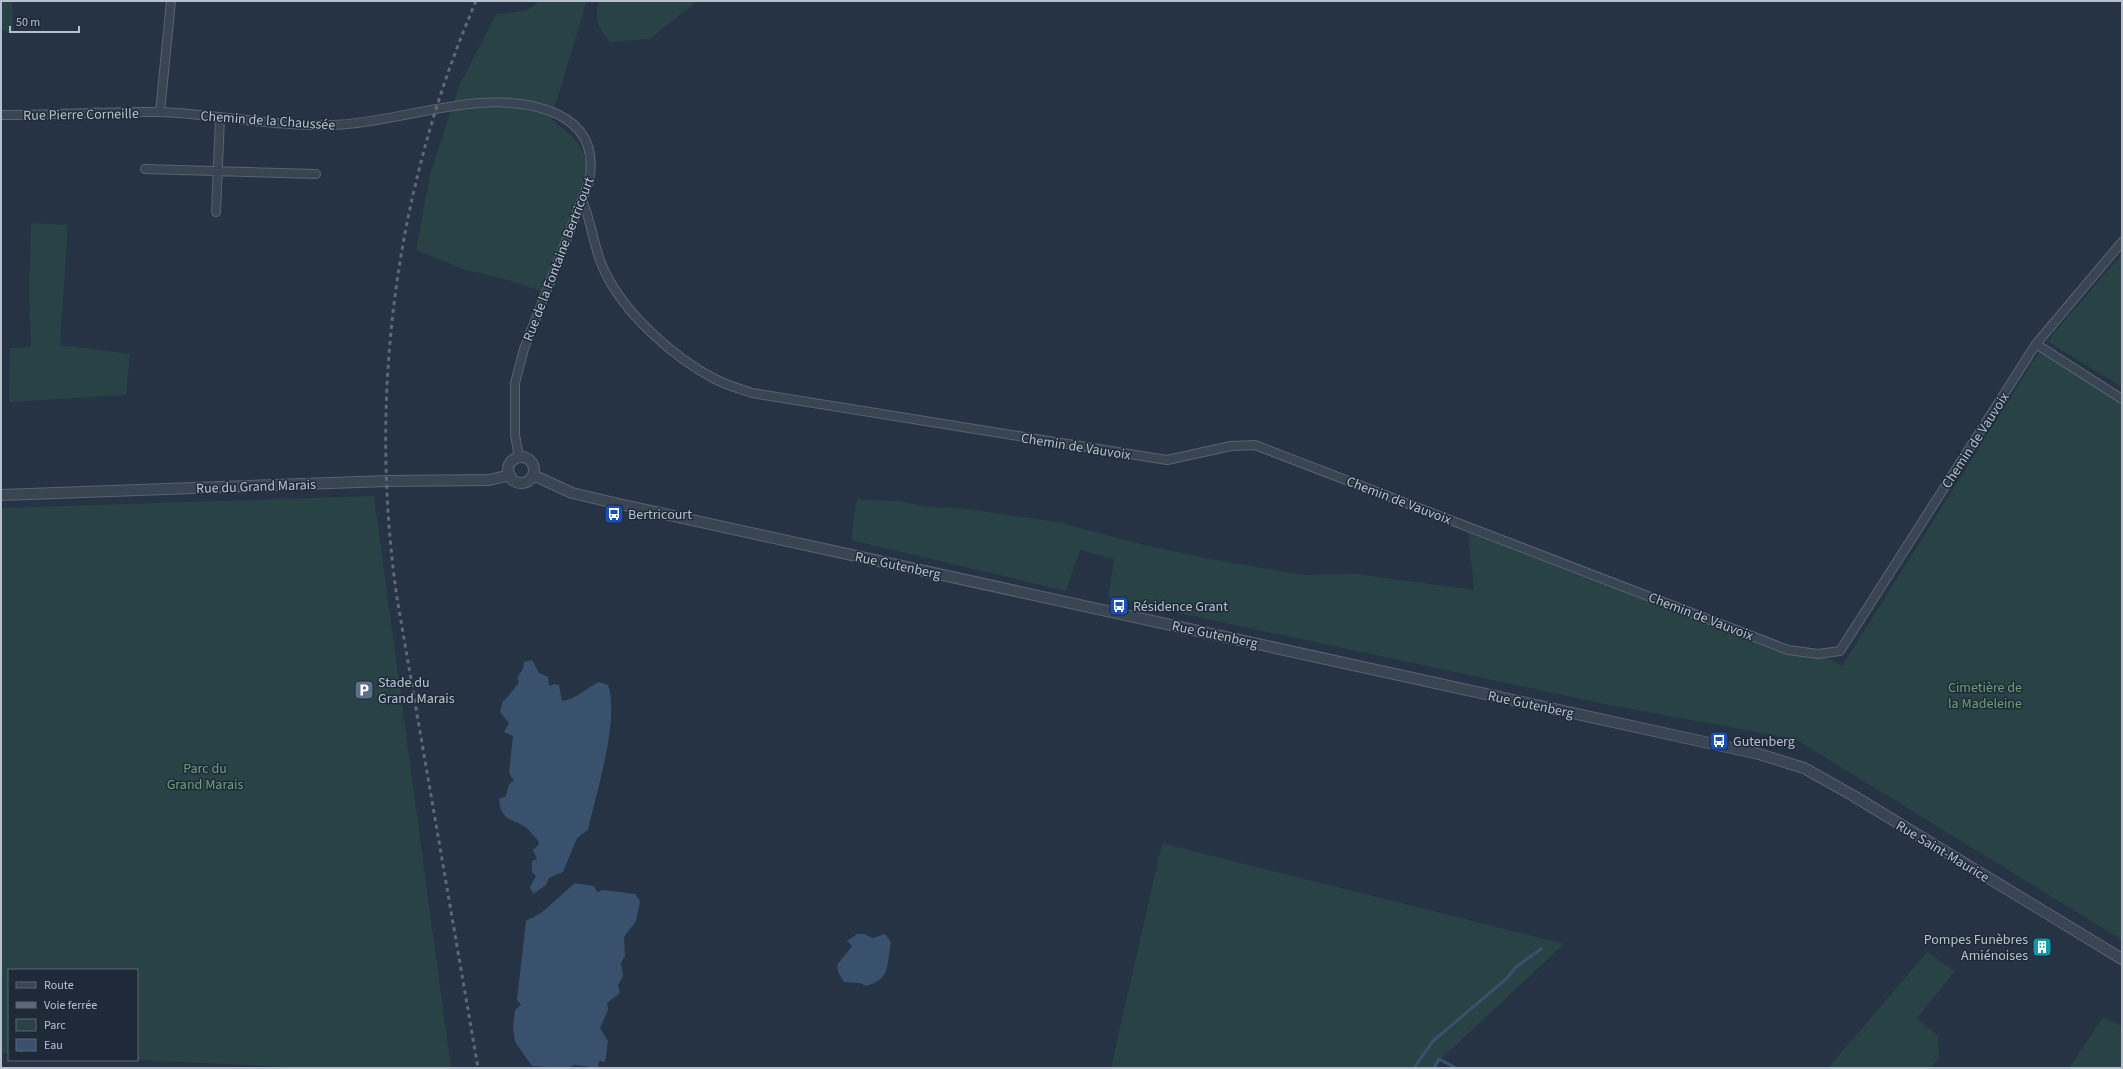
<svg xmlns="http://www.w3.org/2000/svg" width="2123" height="1069" viewBox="0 0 2123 1069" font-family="'Source Sans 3',sans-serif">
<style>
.green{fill:#284245}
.water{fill:#3a516d}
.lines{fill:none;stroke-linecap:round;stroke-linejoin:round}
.stream{stroke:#3a516d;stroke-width:3}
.minor-casing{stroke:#586370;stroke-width:10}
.tertiary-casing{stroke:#586370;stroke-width:12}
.minor{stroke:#3a4553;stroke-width:8}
.tertiary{stroke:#3a4553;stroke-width:10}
.rail{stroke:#5c697a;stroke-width:3;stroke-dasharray:4 4;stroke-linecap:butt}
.labels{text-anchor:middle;stroke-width:3;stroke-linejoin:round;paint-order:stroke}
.street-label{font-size:14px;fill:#b7c0cd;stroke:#1f2a39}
.poi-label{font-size:14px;fill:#b7c0cd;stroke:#1f2a39;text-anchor:start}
.park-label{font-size:14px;fill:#6d9f77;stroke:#1f2a39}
</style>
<rect width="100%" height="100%" fill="#253344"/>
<!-- green -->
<path class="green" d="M 1,1 L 12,1 L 13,32 L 1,31 Z
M 539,1 L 585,1 L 586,4 L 551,119 C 570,134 580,139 587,164 C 592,181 550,269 541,291 L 507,280 L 466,270 L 416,250 L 430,175 L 459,86 L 496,14 L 526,11 Z
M 599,1 L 697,1 L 650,39 L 610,42 C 598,28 594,19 599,1 Z
M 31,223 L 68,225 L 60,345 L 130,354 L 126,395 L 9,402 L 10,348 L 31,347 L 29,292 Z
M 2122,254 L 2122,387 L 2047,341 Z
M 2039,352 L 2122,403 L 2122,940 L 1795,739 L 1609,705 L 1108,598 L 1114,559 L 1080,550 L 1066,591 L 851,540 L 857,499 L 899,501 L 928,507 L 960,508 L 1058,522 L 1136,543 L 1205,558 L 1304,575 L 1356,574 L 1474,590 L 1468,532 L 1782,651 L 1827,657 L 1842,666 Z
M 374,496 L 451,1068 L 308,1068 L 137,1060 L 137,970 L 9,970 L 9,1053 L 1,1053 L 1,508 Z
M 1162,843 L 1564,944 L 1442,1058 L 1436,1068 L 1111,1068 Z
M 1927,952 L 1955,971 L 1917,1018 L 1938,1036 L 1939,1058 L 1931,1068 L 1828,1068 Z
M 2103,1017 L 2122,1026 L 2122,1068 L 2069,1068 Z"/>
<!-- water -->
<path class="water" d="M 532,660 L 539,673 L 548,677 L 549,686 L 554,684 L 559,685 L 562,701 C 577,699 586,688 599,682 L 608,685 C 620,719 596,793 588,830 L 577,838 L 563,872 L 549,878 L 546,885 L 533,894 L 530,887 L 536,876 L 532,872 L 532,861 L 537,859 L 533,850 L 539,844 L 538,840 C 533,836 530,830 525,827 C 511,818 501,821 499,799 L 506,796 L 509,784 L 514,781 L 509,773 L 513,736 L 504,732 L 509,723 L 500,712 L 503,701 L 506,699 L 519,682 L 517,678 L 523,669 L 524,662 Z
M 575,883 L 594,886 L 597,892 L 603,890 L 635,894 L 640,901 L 636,921 L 624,937 L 625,956 L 621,963 L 623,976 L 618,985 L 620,993 L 607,1003 L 608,1010 L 600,1028 L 608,1041 L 605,1062 L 599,1061 L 598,1068 L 575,1065 L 566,1068 L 532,1066 L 515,1042 L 513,1028 L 515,1010 L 521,1005 L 517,1000 L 526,921 L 541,913 Z
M 857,934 L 864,934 L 873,938 L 885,934 L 891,942 C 886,964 892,979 866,986 L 860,983 L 844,982 L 838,972 L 837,965 L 852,946 L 847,941 Z"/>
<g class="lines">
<!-- stream -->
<path class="stream" d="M 1414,1068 L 1433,1041 L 1506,979 L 1516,967 L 1541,949
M 1434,1068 L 1439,1059 L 1456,1068"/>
<!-- minor casing -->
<g class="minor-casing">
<path id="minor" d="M 160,112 L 171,1
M 1,115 C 54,115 106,111 159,112 C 217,114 275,127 333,125 C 400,123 481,87 547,110 C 582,122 596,146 589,182 L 524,349 L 515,383 L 515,435 L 519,458
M 145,169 L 316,174
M 582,200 C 593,225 593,249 605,272 C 625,314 674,358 715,379 C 726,385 740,389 752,393 L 1167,460 L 1231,446 L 1255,445 L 1788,650 L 1818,654 L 1840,651 L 2036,344 L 2122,242
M 216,212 L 220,117
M 2036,344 L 2122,399"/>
</g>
<!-- tertiary casing -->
<g class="tertiary-casing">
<path id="tertiary" d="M508 470a13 13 0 1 1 26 0a13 13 0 1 1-26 0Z
M 533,475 L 572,493 L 619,504 L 1759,754 L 1804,768 L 1852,795 L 2122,959
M 1,495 L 387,481 L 489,480 L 510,475"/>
</g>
<!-- minor -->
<use href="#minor" class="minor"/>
<!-- tertiary -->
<use href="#tertiary" class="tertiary"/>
<!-- rail -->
<path class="rail" d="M 476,1 C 395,189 368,396 397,598 L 478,1068"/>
</g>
<!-- icons -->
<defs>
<g id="bus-square" transform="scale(1)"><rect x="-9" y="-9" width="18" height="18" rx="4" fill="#1a4fb4" stroke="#1f2a39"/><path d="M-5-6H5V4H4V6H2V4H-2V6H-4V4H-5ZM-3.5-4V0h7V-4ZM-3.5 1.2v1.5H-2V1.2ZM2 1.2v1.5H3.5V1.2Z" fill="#fff"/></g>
<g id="parking-square" transform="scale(1)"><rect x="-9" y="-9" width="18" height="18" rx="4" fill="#5c6f8a" stroke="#1f2a39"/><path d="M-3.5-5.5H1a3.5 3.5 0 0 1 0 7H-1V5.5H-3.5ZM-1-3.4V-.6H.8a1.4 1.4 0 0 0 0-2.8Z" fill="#fff"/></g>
<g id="building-square" transform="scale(1)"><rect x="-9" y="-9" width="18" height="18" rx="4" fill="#0f9aa8" stroke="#1f2a39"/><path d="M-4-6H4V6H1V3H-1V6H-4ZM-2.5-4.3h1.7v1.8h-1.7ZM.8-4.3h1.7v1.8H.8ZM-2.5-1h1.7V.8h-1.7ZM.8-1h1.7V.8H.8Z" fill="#fff"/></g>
</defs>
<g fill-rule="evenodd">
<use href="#bus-square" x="614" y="514"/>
<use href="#bus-square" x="1119" y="606"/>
<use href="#parking-square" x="364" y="690"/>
<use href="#bus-square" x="1719" y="741"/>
<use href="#building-square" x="2042" y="947"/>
</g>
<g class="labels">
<!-- street labels -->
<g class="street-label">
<text transform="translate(81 114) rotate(-1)" y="5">Rue Pierre Corneille</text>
<text transform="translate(268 120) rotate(4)" y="5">Chemin de la Chaussée</text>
<text transform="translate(558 259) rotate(-69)" y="5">Rue de la Fontaine Bertricourt</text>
<text transform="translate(1975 440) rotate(-57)" y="5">Chemin de Vauvoix</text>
<text transform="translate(1076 446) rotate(9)" y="5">Chemin de Vauvoix</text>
<text transform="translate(256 486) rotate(-2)" y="5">Rue du Grand Marais</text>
<text transform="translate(1399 500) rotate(21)" y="5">Chemin de Vauvoix</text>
<text transform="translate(898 565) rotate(12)" y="5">Rue Gutenberg</text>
<text transform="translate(1701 616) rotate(21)" y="5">Chemin de Vauvoix</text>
<text transform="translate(1215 634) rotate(12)" y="5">Rue Gutenberg</text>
<text transform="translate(1531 704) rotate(12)" y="5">Rue Gutenberg</text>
<text transform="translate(1943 851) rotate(31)" y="5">Rue Saint-Maurice</text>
</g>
<!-- poi labels -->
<g class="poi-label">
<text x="628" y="519">Bertricourt</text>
<text x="1133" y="611">Résidence Grant</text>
<text x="378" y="687">Stade du<tspan x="378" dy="16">Grand Marais</tspan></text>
<text x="1733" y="746">Gutenberg</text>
<text x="2028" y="944" text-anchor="end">Pompes Funèbres<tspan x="2028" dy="16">Amiénoises</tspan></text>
</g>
<!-- park labels -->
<g class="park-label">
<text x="1985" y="692">Cimetière de<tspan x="1985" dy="16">la Madeleine</tspan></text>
<text x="205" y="773">Parc du<tspan x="205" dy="16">Grand Marais</tspan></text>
</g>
</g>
<!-- border -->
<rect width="2123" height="1069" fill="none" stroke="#b7c0cd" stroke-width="4"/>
<!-- legend -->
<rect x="8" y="969" width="130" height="92" fill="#1f2a39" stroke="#5c6674"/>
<rect x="16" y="982" width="20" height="6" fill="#3a4553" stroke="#5c6674"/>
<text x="44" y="989" font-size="12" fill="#b7c0cd">Route</text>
<rect x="16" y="1002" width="20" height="6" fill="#5c697a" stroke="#5c6674"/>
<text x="44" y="1009" font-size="12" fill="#b7c0cd">Voie ferrée</text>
<rect x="16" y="1019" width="20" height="12" fill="#284245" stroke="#5c6674"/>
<text x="44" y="1029" font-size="12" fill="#b7c0cd">Parc</text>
<rect x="16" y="1039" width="20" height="12" fill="#3a516d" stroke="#5c6674"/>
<text x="44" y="1049" font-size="12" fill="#b7c0cd">Eau</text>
<!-- scale -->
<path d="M10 26v6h69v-6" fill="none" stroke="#b7c0cd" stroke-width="2"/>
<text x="16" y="26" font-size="12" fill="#b7c0cd" stroke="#1f2a39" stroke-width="3" paint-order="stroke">50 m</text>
</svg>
